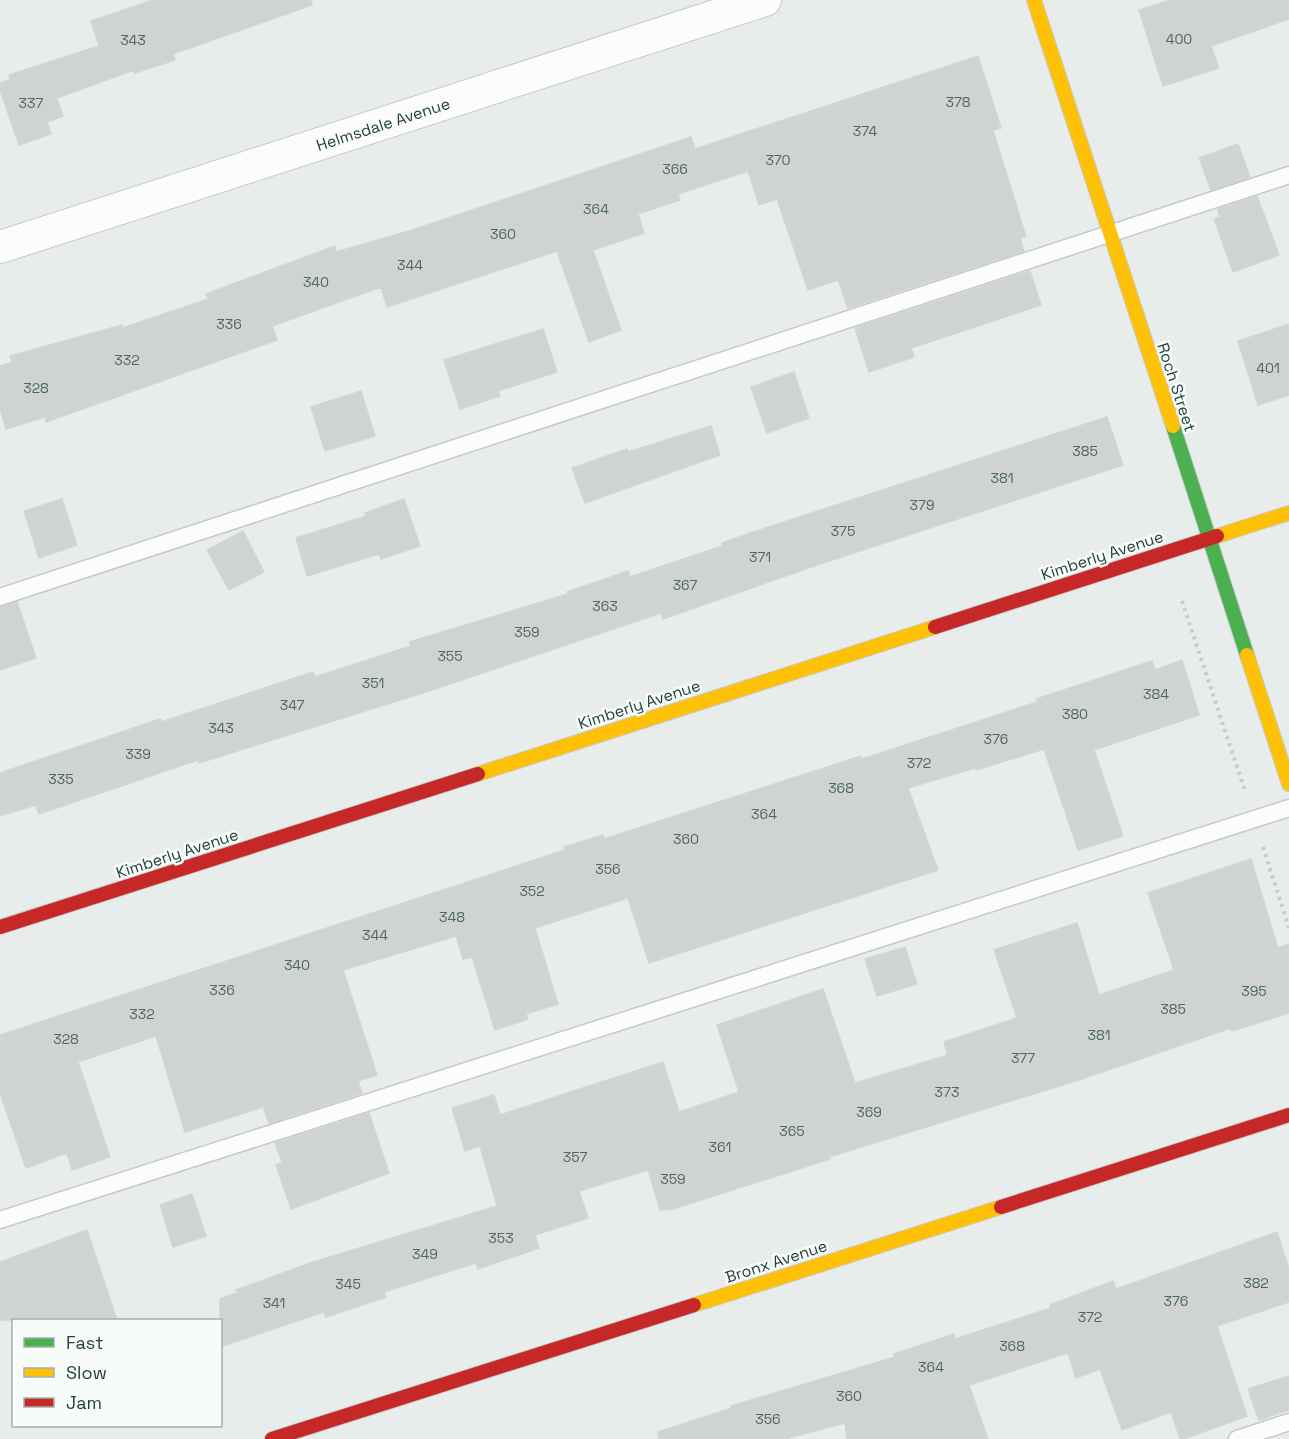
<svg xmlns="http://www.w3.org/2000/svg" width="1289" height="1439" viewBox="0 0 1289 1439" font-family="'Space Grotesk',sans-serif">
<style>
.building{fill:#cfd4d2;stroke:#d1d6d4;stroke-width:1.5}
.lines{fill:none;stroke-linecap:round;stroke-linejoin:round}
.lane-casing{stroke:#c5cac8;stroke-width:19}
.street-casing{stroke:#c5cac8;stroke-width:34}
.fast-casing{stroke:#c3cbc8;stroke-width:16}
.slow-casing{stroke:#c3cbc8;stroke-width:16}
.jam-casing{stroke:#c3cbc8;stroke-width:16}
.path{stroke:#c3ccca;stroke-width:4;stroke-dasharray:3 4.5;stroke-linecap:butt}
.lane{stroke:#fcfcfc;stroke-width:16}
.street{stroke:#fcfcfc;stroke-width:32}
.fast{stroke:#4caf50;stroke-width:14}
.slow{stroke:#ffc107;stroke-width:14}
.jam{stroke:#c62828;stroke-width:14}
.labels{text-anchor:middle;stroke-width:5;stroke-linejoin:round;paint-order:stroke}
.number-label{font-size:14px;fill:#506761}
.street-label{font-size:16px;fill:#24423a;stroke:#f7fbf9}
</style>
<rect width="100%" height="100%" fill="#e8edeb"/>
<!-- building -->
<path class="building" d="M 153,0 L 311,0 L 312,5 L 173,54 L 175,60 L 135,73 L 134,70 L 57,98 L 63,116 L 47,122 L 51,134 L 19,145 L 0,90 L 0,83 L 10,79 L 9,75 L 99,46 L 91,21 Z
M 1170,0 L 1289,0 L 1289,19 L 1211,46 L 1219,68 L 1163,86 L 1139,10 Z
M 978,56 L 1001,128 L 993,130 L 1026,237 L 1020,238 L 1024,251 L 848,308 L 838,280 L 808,290 L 777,199 L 759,205 L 748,171 L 678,194 L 680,200 L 638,214 L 644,233 L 593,250 L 621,330 L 589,342 L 557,251 L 387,307 L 381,287 L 272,326 L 277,340 L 46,422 L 45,417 L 6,429 L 0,409 L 0,366 L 12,362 L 10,356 L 122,325 L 122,328 L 208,299 L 206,294 L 335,246 L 336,252 L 409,231 L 691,137 L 695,149 Z
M 1238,144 L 1250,177 L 1211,190 L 1199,158 Z
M 1257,196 L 1279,255 L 1233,272 L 1214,219 L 1220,217 L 1218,209 Z
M 1030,271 L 1041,305 L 911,348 L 914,357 L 869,372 L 855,328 Z
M 1289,324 L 1289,395 L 1258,405 L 1238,341 Z
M 543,329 L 557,372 L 498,391 L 500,396 L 460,409 L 444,360 Z
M 794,372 L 809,418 L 767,433 L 751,387 Z
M 361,391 L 375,436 L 325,451 L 311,407 Z
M 1107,417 L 1123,465 L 820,564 L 663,619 L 661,613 L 426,692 L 199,763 L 198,760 L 39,814 L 36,805 L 0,816 L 0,773 L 160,719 L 161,722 L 313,672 L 315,677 L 411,646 L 409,642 L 568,594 L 567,592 L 628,571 L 630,577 L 722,546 L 722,543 L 753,532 Z
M 711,426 L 720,455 L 585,503 L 572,468 L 627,449 L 628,452 Z
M 62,499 L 77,545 L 39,558 L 24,511 Z
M 404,499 L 420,546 L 381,559 L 379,554 L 307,576 L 296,538 L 366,516 L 365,513 Z
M 243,531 L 264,572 L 229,590 L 207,550 Z
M 17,602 L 36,658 L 0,670 L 0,607 Z
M 1182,660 L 1199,715 L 1094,750 L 1123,836 L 1078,850 L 1044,749 L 976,770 L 975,768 L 908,788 L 938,870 L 649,963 L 628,898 L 535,928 L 558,1004 L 526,1014 L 528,1019 L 495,1030 L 472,957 L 463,959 L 456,936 L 343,970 L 377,1075 L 358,1081 L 362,1093 L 269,1123 L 263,1107 L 185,1132 L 156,1036 L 78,1062 L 110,1157 L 72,1170 L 67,1153 L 26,1168 L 0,1093 L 0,1035 L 565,850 L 564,847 L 603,835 L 604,839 L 861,756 L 862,759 L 1037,702 L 1036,699 L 1152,661 L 1155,670 Z
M 1251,859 L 1278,948 L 1289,944 L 1289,1013 L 1232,1031 L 1231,1028 L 1079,1080 L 829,1157 L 830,1159 L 673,1209 L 660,1210 L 648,1170 L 579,1191 L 588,1218 L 535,1235 L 539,1248 L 478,1269 L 476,1263 L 384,1292 L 386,1297 L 326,1317 L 324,1312 L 220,1347 L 220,1299 L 237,1293 L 236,1290 L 310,1263 L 497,1206 L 480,1146 L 465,1151 L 452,1108 L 494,1095 L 500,1115 L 663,1062 L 679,1112 L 739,1092 L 717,1025 L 823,989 L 855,1083 L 948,1055 L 944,1042 L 1017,1018 L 994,950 L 1077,923 L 1099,995 L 1174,970 L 1148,893 Z
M 905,947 L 917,984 L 877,996 L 865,959 Z
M 369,1113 L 389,1173 L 291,1209 L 276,1165 L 282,1162 L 275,1143 Z
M 192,1194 L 206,1236 L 173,1247 L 160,1205 Z
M 87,1230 L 117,1320 L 0,1320 L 0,1262 Z
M 1277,1232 L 1289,1269 L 1289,1302 L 1217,1326 L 1247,1416 L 1184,1439 L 1180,1439 L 1171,1412 L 1122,1430 L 1100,1369 L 1076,1378 L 1068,1353 L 969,1385 L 988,1439 L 847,1439 L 845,1423 L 785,1439 L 659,1439 L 658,1432 L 732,1408 L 731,1406 L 895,1357 L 894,1354 L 954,1334 L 955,1339 L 1051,1308 L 1050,1305 L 1113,1281 L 1116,1289 Z
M 1289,1376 L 1289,1410 L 1259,1420 L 1248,1389 Z"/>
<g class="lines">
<!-- lane casing -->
<g class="lane-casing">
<path id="lane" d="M 0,597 L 1289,175
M 0,1220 L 1289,808
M 1237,1439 L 1289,1422"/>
</g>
<!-- street casing -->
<g class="street-casing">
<path id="street" d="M 0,247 L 765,0"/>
</g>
<!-- fast casing -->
<g class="fast-casing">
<path id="fast" d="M 1173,426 L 1247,655"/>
</g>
<!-- slow casing -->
<g class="slow-casing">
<path id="slow" d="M 1034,0 L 1173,426
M 1217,536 L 1289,513
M 1247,655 L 1289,784
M 478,774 L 935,627
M 694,1305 L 1001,1207"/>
</g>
<!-- jam casing -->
<g class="jam-casing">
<path id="jam" d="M 935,627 L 1217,536
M 0,927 L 478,774
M 1001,1207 L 1289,1115
M 272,1439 L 694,1305"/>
</g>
<!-- path -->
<path class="path" d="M 1182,601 L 1245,791
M 1263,847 L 1289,928"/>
<!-- lane -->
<use href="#lane" class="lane"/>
<!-- street -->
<use href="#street" class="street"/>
<!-- fast -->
<use href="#fast" class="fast"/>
<!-- slow -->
<use href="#slow" class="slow"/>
<!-- jam -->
<use href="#jam" class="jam"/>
</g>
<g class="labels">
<!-- number labels -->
<g class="number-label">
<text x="1179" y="44">400</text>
<text x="133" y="45">343</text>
<text x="958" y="107">378</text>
<text x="31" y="108">337</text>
<text x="865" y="136">374</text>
<text x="778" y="165">370</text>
<text x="675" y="174">366</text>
<text x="596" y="214">364</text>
<text x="503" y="239">360</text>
<text x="410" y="270">344</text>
<text x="316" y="287">340</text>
<text x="229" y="329">336</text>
<text x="127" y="365">332</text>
<text x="1268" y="373">401</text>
<text x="36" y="393">328</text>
<text x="1085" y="456">385</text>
<text x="1002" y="483">381</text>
<text x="922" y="510">379</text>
<text x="843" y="536">375</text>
<text x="760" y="562">371</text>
<text x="685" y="590">367</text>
<text x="605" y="611">363</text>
<text x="527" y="637">359</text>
<text x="450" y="661">355</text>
<text x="373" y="688">351</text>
<text x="1156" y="699">384</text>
<text x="292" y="710">347</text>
<text x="1075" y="719">380</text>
<text x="221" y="733">343</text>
<text x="996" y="744">376</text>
<text x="138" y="759">339</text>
<text x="919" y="768">372</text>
<text x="61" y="784">335</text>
<text x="841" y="793">368</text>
<text x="764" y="819">364</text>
<text x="686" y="844">360</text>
<text x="608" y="874">356</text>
<text x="532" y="896">352</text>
<text x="452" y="922">348</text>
<text x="375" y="940">344</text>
<text x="297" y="970">340</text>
<text x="222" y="995">336</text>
<text x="1254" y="996">395</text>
<text x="1173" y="1014">385</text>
<text x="142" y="1019">332</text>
<text x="1099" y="1040">381</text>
<text x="66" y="1044">328</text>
<text x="1023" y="1063">377</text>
<text x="947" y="1097">373</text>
<text x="869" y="1117">369</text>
<text x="792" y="1136">365</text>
<text x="720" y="1152">361</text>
<text x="575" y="1162">357</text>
<text x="673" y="1184">359</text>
<text x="501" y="1243">353</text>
<text x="425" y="1259">349</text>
<text x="1256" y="1288">382</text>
<text x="348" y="1289">345</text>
<text x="1176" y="1306">376</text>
<text x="274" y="1308">341</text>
<text x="1090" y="1322">372</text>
<text x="1012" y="1351">368</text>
<text x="931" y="1372">364</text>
<text x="849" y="1401">360</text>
<text x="768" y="1424">356</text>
</g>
<!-- street labels -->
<g class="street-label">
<text transform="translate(383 124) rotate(-18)" y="6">Helmsdale Avenue</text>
<text transform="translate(1177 387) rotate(72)" y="6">Roch Street</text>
<text transform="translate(1102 555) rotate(-18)" y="6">Kimberly Avenue</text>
<text transform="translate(639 704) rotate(-18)" y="6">Kimberly Avenue</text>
<text transform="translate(177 853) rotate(-18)" y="6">Kimberly Avenue</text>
<text transform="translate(776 1261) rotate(-18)" y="6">Bronx Avenue</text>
</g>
</g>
<!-- legend -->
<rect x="12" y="1319" width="210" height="108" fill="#f7fbf9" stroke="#a3b1ad" stroke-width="1.5"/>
<rect x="24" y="1338" width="30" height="9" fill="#4caf50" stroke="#a3b1ad" stroke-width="1.5"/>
<text x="66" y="1349" font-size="18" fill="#24423a">Fast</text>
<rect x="24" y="1368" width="30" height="9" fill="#ffc107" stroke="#a3b1ad" stroke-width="1.5"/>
<text x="66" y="1379" font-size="18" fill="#24423a">Slow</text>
<rect x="24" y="1398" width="30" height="9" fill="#c62828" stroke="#a3b1ad" stroke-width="1.5"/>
<text x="66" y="1409" font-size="18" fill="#24423a">Jam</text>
</svg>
